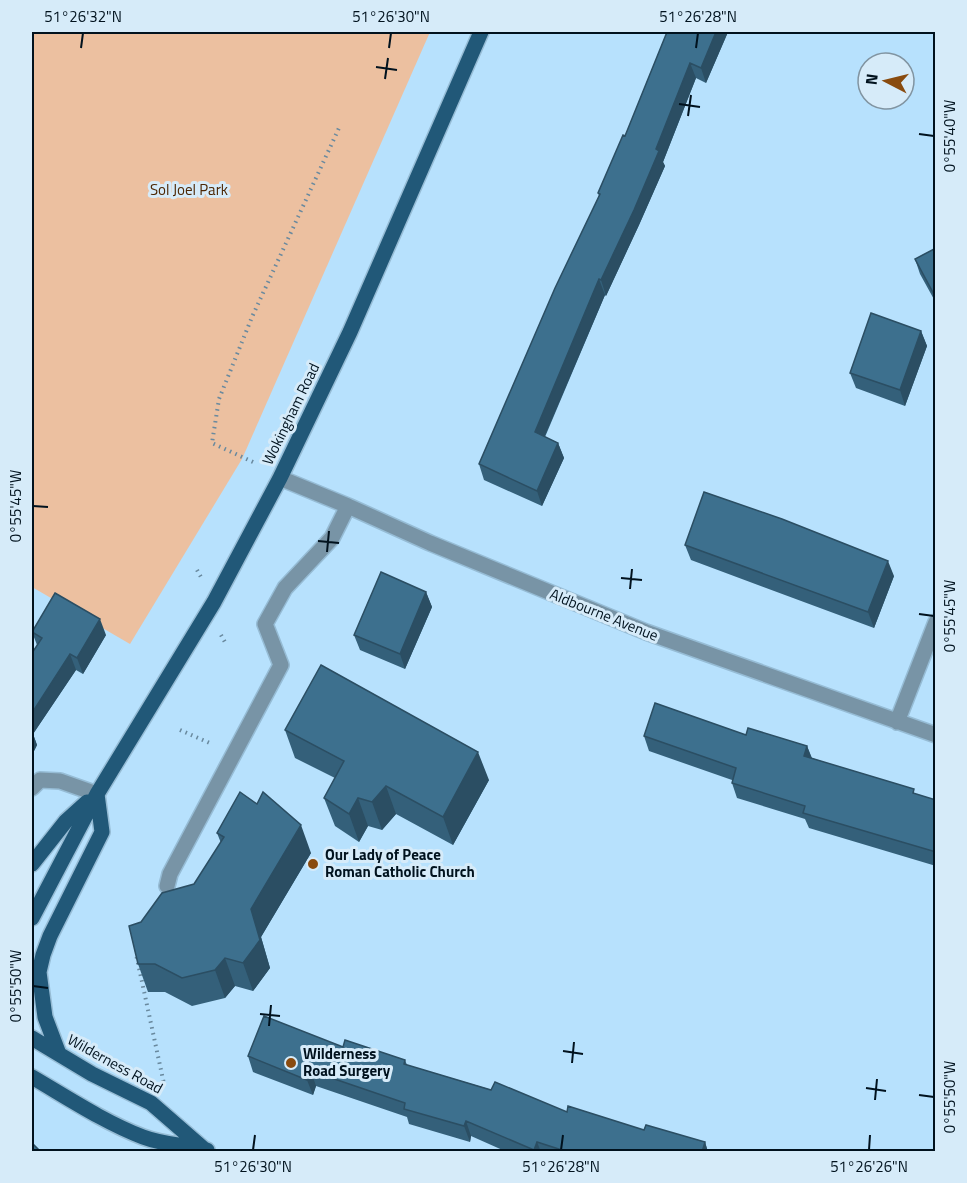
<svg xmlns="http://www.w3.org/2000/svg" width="967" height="1183" viewBox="0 0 967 1183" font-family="'Titillium Web',sans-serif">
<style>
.green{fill:#ecc0a0}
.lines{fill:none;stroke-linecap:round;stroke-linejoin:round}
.minor-casing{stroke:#96bcd5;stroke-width:18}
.major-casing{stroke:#96bcd5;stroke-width:18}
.path{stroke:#69899e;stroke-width:4;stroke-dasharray:1.5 4.5;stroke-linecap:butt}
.minor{stroke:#7894a6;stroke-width:15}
.major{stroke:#215878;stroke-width:15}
.wall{fill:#34607a}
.shaded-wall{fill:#2b4e63}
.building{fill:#3d708e;stroke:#2b4e63;stroke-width:1.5}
.ticks{fill:none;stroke:#01121e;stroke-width:2}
.poi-dot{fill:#894b0f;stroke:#d6ebf9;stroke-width:2}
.labels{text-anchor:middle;stroke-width:6;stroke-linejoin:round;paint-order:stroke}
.park-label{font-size:15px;fill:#4c2603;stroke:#d6ebf9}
.street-label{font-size:15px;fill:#01121e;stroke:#d6ebf9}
.poi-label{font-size:15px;font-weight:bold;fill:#01121e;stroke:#d6ebf9;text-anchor:start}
.neatline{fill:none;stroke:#01121e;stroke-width:2}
.ticks-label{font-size:15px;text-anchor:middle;fill:#01121e}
</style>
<rect width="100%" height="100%" fill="#b7e1fd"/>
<!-- green -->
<path class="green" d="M 32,32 L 430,32 L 242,459 L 130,644 L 32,587 Z"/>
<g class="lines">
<!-- minor casing -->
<g class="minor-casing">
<path id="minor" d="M 280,478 L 348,506 L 430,543 L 646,632 L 936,735
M 897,722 L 936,622
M 32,788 L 40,780 L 60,781 L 97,794
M 167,886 L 170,874 L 281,665 L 265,624 L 285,588 L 332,538 L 348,506"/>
</g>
<!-- major casing -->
<g class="major-casing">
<path id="major" d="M 32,864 L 66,821 L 87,802
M 32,918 L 97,794 L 214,602 L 280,478 L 350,332 L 481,32
M 32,1038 L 92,1074 L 151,1103 L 205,1150
M 59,1054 L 45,1017 L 39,972 L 43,955 L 50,936 L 102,832 L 97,794
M 32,1077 C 68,1098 104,1122 143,1137 C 164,1145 185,1145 207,1150"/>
</g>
<!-- path -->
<path class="path" d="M 253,462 L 212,443 L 219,399 L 252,317 L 339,128
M 197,570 L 201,577
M 221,635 L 226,644
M 180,730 L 212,744
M 137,951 L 136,954 L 164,1084"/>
<!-- minor -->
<use href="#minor" class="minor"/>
<!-- major -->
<use href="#major" class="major"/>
</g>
<!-- wall -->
<path class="wall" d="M 667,32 L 728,32 L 706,83 L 696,78 L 663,162 L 665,166 L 639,225 L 606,296 L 605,295 L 545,437 L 558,443 L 564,458 L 542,506 L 484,480 L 479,464 L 599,196 L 598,193 L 625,136 Z
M 936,248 L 936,303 L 920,274 L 915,259 Z
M 921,331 L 927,346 L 905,406 L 856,388 L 850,373 Z
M 685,545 L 894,576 L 874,628 L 691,560 Z
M 426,592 L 432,607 L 405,669 L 360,650 L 354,635 Z
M 32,632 L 106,635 L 83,674 L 76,670 L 33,734 L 37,745 L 32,755 L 37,645 Z
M 285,730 L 489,780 L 453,845 L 396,814 L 382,830 L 368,826 L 359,842 L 335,826 L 324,798 L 335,778 L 295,758 Z
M 746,735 L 807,746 L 812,758 L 916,794 L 936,800 L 936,866 L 809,828 L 805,819 L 737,798 L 732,783 L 732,780 L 649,751 L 644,736 Z
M 217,833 L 311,853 L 261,937 L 270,968 L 253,991 L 235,986 L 225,998 L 192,1006 L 165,992 L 148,992 L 138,964 L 141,922 L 194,884 L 221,843 Z
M 343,1047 L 405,1060 L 407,1065 L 567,1112 L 644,1130 L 705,1142 L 708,1152 L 507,1152 L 471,1136 L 470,1142 L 409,1124 L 407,1117 L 316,1086 L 313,1095 L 253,1072 L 248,1056 Z"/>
<!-- shaded-wall -->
<path class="shaded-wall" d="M 716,32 L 728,32 L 706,83 L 701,68 Z
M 690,63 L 696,78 L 663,162 L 665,166 L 639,225 L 606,296 L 601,280 L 656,149 Z
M 599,279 L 605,295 L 540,447 L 535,432 Z
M 921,331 L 927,346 L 905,406 L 900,390 Z
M 558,443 L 564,458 L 542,506 L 537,491 Z
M 888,561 L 894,576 L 874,628 L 868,612 Z
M 426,592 L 432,607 L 405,669 L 400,654 Z
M 100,619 L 106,635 L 83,674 L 77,658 Z
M 70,654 L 76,670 L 33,734 L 37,745 L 32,755 L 32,713 Z
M 807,746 L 813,762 L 804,756 Z
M 478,752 L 489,780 L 453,845 L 443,817 Z
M 386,786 L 396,814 L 382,830 L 372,802 Z
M 358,798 L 368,826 L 359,842 L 349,814 Z
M 301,825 L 311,853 L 261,937 L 270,968 L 253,991 L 243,963 L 251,909 Z
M 225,958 L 235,986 L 225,998 L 215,970 Z
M 311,1071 L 316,1086 L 313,1095 L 307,1080 Z
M 466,1121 L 471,1136 L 470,1142 L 464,1126 Z
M 537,1142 L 541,1152 L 535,1152 L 534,1150 Z
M 705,1142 L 708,1152 L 702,1152 Z"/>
<!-- building -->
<path class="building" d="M 667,32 L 716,32 L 701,68 L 690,63 L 656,149 L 659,151 L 634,210 L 601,280 L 599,279 L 535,432 L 558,443 L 537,491 L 479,464 L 555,288 L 600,194 L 598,193 L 623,135 L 625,136 Z
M 936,248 L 936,298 L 915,259 Z
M 871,313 L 921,331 L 900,390 L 850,373 Z
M 704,492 L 782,519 L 888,561 L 868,612 L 685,545 Z
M 381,572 L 426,592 L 400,654 L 354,635 Z
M 55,593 L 100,619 L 77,658 L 70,654 L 32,713 L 32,653 L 42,638 L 32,632 Z
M 321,665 L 478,752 L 443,817 L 386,786 L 372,802 L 358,798 L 349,814 L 324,798 L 344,761 L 285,730 Z
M 655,703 L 746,735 L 748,728 L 807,746 L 804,756 L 914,789 L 913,793 L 936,800 L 936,852 L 803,813 L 805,806 L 732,783 L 736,768 L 644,736 Z
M 240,792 L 257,804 L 263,792 L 301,825 L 251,909 L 260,940 L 243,963 L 225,958 L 215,970 L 182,978 L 155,964 L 138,964 L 129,926 L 141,922 L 162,893 L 194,884 L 224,837 L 217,833 Z
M 264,1016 L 343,1047 L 345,1040 L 405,1060 L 404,1064 L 491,1090 L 495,1082 L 567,1112 L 568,1106 L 644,1130 L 646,1125 L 705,1142 L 702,1152 L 568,1152 L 537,1142 L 534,1150 L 466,1121 L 464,1126 L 404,1109 L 405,1103 L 311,1071 L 307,1080 L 248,1056 Z
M 32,1143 L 41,1152 L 32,1152 Z"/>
<!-- ticks -->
<path class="ticks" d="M 81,48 L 83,33M 389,48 L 391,33M 696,48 L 698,33M 376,67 L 397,70M 385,79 L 388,58M 679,104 L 700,107M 688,116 L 691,95M 919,134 L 934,136M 33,506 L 48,507M 318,541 L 339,543M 327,552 L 329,531M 621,578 L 642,580M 630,589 L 632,569M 919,614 L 934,616M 33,986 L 48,988M 260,1014 L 280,1016M 269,1026 L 271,1005M 563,1051 L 583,1054M 572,1063 L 574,1042M 866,1088 L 886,1091M 919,1095 L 934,1097M 875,1100 L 877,1079M 253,1150 L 255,1135M 561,1150 L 563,1135M 869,1150 L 870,1135"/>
<!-- markers -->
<g class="poi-dot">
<circle cx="313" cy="864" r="6"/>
<circle cx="291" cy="1063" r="6"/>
</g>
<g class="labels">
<!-- park labels -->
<g class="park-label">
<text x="189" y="195">Sol Joel Park</text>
</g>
<!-- street labels -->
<g class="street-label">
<text transform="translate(291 414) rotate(-64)" y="5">Wokingham Road</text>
<text transform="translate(604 615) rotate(22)" y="5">Aldbourne Avenue</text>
<text transform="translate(115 1064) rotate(29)" y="5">Wilderness Road</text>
</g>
<!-- poi labels -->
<g class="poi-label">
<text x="325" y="860">Our Lady of Peace<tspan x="325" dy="17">Roman Catholic Church</tspan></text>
<text x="303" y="1059">Wilderness<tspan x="303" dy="17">Road Surgery</tspan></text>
</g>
</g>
<!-- border -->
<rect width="967" height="1183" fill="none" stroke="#d6ebf9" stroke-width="66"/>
<!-- north arrow -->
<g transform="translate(886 81) rotate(277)"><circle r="28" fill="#d6ebf9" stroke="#8194a1" stroke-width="1.5"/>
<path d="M0-4.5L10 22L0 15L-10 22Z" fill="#894b0f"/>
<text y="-9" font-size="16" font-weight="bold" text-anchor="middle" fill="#01121e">N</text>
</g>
<rect x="33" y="33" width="901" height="1117" class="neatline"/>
<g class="ticks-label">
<text x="83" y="22">51°26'32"N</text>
<text x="391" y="22">51°26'30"N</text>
<text x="698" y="22">51°26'28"N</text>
<text transform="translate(950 136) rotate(-90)" y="5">0°55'40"W</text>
<text transform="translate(16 506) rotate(-90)" y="5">0°55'45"W</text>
<text transform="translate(950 616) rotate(-90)" y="5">0°55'45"W</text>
<text transform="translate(16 986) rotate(-90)" y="5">0°55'50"W</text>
<text transform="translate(950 1097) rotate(-90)" y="5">0°55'50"W</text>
<text x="253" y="1172">51°26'30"N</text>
<text x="561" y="1172">51°26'28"N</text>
<text x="869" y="1172">51°26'26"N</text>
</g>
</svg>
